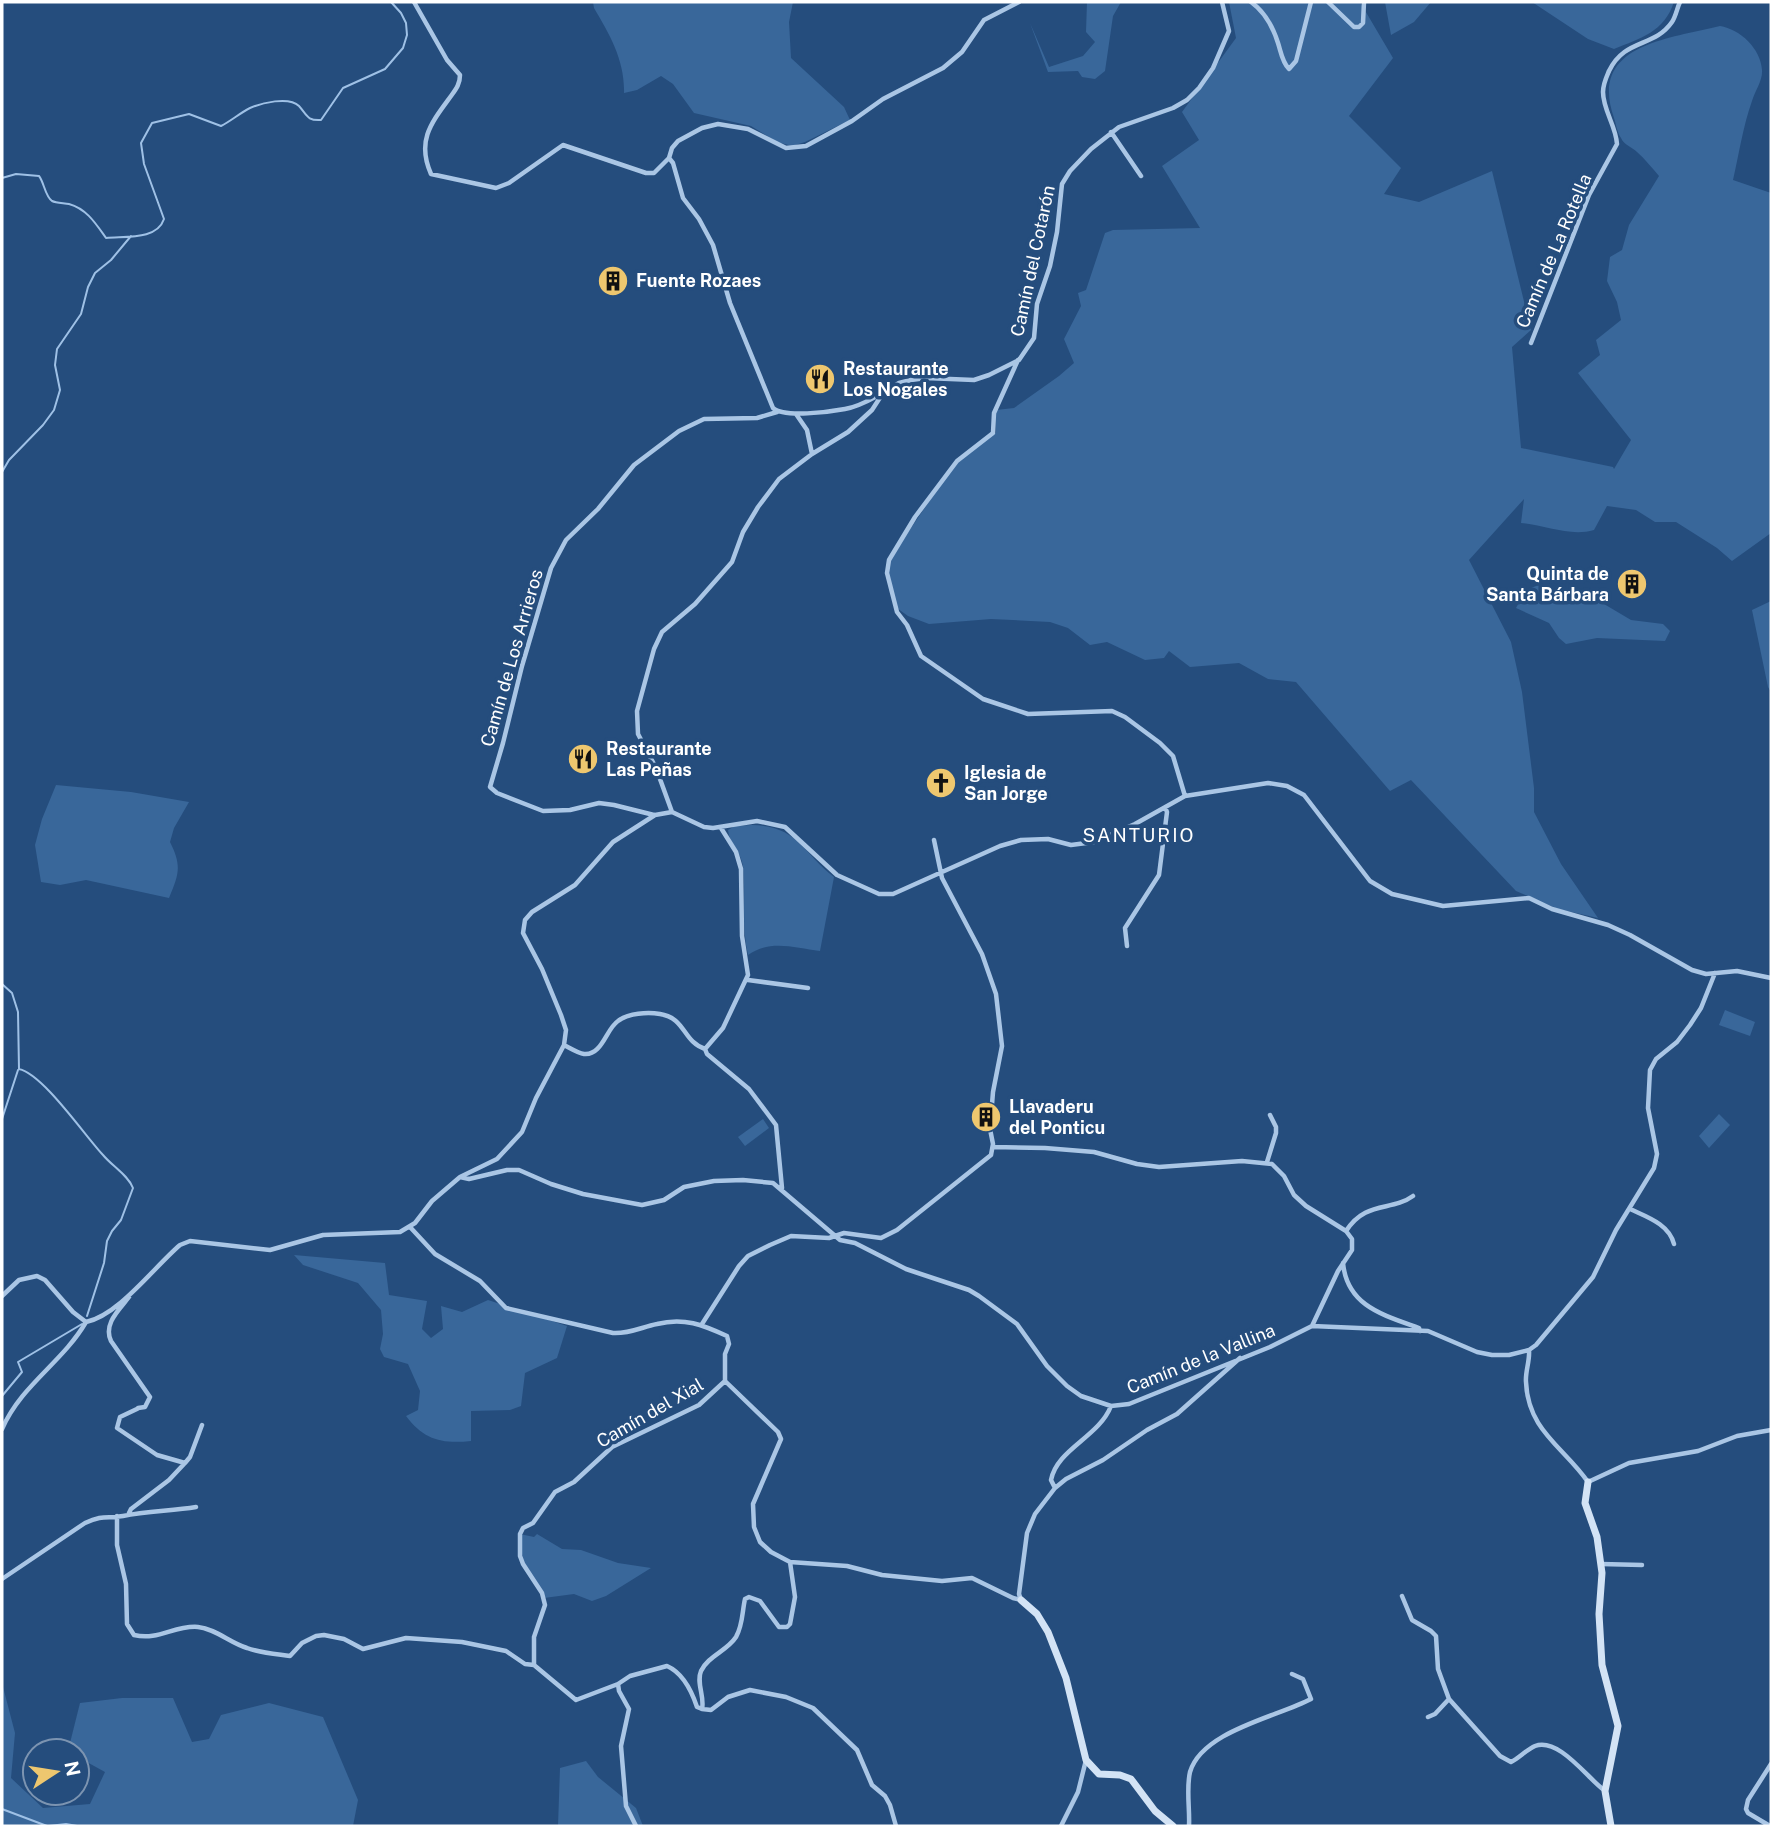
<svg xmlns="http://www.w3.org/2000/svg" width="1773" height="1828" viewBox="0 0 1773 1828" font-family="'Public Sans',sans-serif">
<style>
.green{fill:#39679a}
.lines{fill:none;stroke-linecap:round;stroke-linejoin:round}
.stream{stroke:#9fc1e6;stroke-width:2}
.street{stroke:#aac6e5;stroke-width:4.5}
.secondary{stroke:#d3e3f5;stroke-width:7}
.labels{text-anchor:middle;stroke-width:7;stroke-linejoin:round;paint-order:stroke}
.street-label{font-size:18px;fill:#fff;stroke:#254d7d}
.poi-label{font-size:18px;font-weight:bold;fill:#fff;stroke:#254d7d;text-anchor:start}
.neighbourhood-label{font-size:19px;letter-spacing:2px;fill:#fff;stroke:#254d7d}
</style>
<rect width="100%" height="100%" fill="#254d7d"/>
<!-- green -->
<path class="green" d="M 593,2 L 793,2 L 789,22 L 791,58 L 844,107 L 850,120 L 805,142 L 792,146 L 777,142 L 751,126 L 694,113 L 673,84 L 661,76 L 637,90 L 624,93 C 625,61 610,35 594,8 Z
M 1087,2 L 1121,2 L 1113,16 L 1105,71 L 1095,79 L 1082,77 L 1078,71 L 1048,72 L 1030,23 L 1049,67 L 1083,56 L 1095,42 L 1086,32 Z
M 1229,2 L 1360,2 L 1393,58 L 1349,116 L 1401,168 L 1384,194 L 1419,202 L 1492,171 L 1531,330 L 1512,347 L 1521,448 L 1613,467 L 1614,469 L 1631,440 L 1578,373 L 1600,355 L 1596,340 L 1621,320 L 1617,302 L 1607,281 L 1610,257 L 1622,250 L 1629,225 L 1659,176 C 1652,168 1645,159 1637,152 C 1632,147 1624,145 1621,138 C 1617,132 1616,124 1614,118 C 1588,44 1669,39 1720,26 C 1740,29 1761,49 1762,70 C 1763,80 1755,91 1752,101 C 1743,126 1739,154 1733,180 L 1771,193 L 1771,533 L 1732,561 L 1717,548 L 1676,522 L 1655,522 L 1636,510 L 1607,506 L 1594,530 C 1570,537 1545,525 1521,523 L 1524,499 L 1469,560 L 1511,642 L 1522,692 L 1534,788 L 1534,812 L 1561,864 L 1598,918 L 1558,909 L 1516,891 L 1411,780 L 1390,791 L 1296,682 L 1268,679 L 1239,663 L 1190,667 L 1169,651 L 1164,658 L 1145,660 L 1107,642 L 1090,645 L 1068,628 L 1050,622 L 991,619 L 929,624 L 908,616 L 894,606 L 887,573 L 889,560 L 957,461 L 993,433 L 996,433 L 996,410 L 1014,408 L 1059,376 L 1074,363 L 1064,339 L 1081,306 L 1078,293 L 1086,290 L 1105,233 L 1113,230 L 1200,228 L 1162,166 L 1199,140 L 1182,112 L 1236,38 Z
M 1385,2 L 1431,2 L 1414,22 L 1391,35 Z
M 1532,2 L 1674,2 C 1664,32 1641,38 1614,49 L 1588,39 Z
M 1541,584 L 1562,592 L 1578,602 L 1592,601 L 1604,604 L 1631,620 L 1663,624 L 1670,631 L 1665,641 L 1597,638 L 1566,644 L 1559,638 L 1549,623 L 1516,608 L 1526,590 Z
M 1771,601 L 1771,692 L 1768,687 L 1752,610 Z
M 56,785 L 131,792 L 189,802 L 174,828 L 170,842 C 182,866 179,874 169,898 L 86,880 L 60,885 L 41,882 L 35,845 L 42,819 Z
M 752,825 C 798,826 802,852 834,877 L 820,951 C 795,948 770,939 748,955 C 741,925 746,895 743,866 C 741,852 729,843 728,830 L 735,826 Z
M 1725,1010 L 1755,1022 L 1750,1036 L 1719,1025 Z
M 1719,1114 L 1730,1125 L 1709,1148 L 1699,1136 Z
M 763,1119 L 769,1128 L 745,1146 L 738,1137 Z
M 294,1255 L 385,1263 L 389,1295 L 427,1301 L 422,1329 L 431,1338 L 443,1329 L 441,1306 L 462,1312 L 488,1300 L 567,1326 L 557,1358 L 525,1373 L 521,1406 L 510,1410 L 471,1411 L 471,1441 C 442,1444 424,1440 406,1416 L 418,1410 L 420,1391 L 408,1364 L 384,1357 L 380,1349 L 383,1334 L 381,1310 L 358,1283 L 303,1265 Z
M 520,1534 L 534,1537 L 537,1534 L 562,1549 L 581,1550 L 618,1563 L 651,1568 L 606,1596 L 592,1601 L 574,1594 L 544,1598 L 523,1564 Z
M 2,1683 L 15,1733 L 11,1778 L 43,1808 L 90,1804 L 105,1772 L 85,1761 L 70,1743 L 80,1703 L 122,1698 L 173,1698 L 192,1742 L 209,1739 L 221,1715 L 269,1703 L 323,1717 L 358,1800 L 353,1826 L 2,1826 Z
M 586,1761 L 598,1777 L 636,1808 L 643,1826 L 558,1826 L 560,1768 Z"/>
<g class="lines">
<!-- stream -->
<path class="stream" d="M 2,178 L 16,174 L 39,176 C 44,182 45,196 52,201 C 56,203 64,203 69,204 C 87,209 96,224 106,238 C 126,236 157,240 164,219 L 144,164 L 141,143 L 152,123 L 189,114 L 221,126 C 231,121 240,113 250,108 C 261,103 289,96 299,106 C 307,115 307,121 321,120 L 343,88 L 385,69 L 403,48 L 407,35 L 406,23 L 401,13 L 391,2
M 2,472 L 9,460 L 43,425 L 54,410 L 60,390 L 55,365 L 57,349 L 81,314 L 88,287 L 95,273 L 111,260 L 131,236
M 2,984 L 12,993 L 18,1012 L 19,1069 C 43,1074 85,1136 103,1155 C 112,1166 128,1175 133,1188 L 121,1220 L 112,1231 L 107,1241 L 104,1263 L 87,1316
M 2,1119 L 18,1070
M 2,1396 L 22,1372 L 18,1362 L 82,1324
M 2,1809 L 47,1826
M 49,1826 L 66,1824 L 77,1826"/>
<!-- street -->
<path class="street" d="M 414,2 L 447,60 L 460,75 C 460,84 456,89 451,96 C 432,122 416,140 431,174 L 496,188 L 509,183 L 563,145 L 646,173 L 654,173 L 669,158 L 672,148 L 678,141 L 702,128 L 718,124 L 748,129 L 786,148 L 806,146 L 852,121 L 883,99 L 943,68 L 962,52 L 984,20 L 1019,2
M 1251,2 C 1265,12 1273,27 1278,43 C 1281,52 1282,62 1289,69 L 1296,61 L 1311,2
M 1328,2 L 1354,27 L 1359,27 L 1363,23 L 1364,2
M 1111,132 L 1141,176
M 669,158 L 673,163 L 683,198 L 699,219 L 713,245 L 730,303 L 773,408 C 784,418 829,412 845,409 C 858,407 870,400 881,394
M 1531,343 L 1589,195 L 1617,144 C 1616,126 1603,110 1603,92 C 1603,84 1606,78 1609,71 C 1625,38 1654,48 1672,22 C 1676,16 1677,8 1680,2
M 1018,360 L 994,413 L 993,433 L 957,461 L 915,517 L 889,560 L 887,573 L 897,612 L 907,625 L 921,656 L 983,699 L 1028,714 L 1112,711 L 1125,717 L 1160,743 L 1173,756 L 1185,796
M 796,414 L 807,430 L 812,454
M 672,812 L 704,827 L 713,828 L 757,821 L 785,827 L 837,875 L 879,894 L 893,894 L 1000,846 L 1021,840 L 1048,839 L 1071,845 L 1094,842 L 1135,824 L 1185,796 L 1268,783 L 1287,786 L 1304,795 L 1370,881 L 1392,894 L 1443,906 L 1529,898 L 1552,909 L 1608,925 L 1630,935 L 1692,970 L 1706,974 L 1737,971 L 1771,978
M 672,812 L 656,768 L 638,734 L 637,711 L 654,649 L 662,632 L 695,604 L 732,562 L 743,532 L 758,507 L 779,479 L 812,454 L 848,432 L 872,410 L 883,393 L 899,383 L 911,380 L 926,378 L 974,380 L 989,375 L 1019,360 L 1034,338 L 1037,304 L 1050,266 L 1057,232 L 1062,184 L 1070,171 L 1091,149 L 1119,127 L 1173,108 L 1187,100 L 1199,88 L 1213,68 L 1229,31 L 1222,2
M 654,815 L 614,805 L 599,803 L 570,810 L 543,811 L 497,793 L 490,787 L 503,743 L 522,666 L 551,568 L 566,540 L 598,509 L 634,465 L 679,431 L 704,419 L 757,418 L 777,412
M 721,828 L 736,852 L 741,869 L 742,936 L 748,975 L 723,1028 L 705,1049 L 707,1054 L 749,1089 L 776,1125 L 782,1188
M 1127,946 L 1125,928 L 1159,875 L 1167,812 L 1165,807
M 1715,973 L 1701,1008 L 1690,1025 L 1677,1042 L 1656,1059 L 1650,1070 L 1648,1108 L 1657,1154 L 1654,1168 L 1616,1230 L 1593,1277 L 1536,1345 L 1529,1350 C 1530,1361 1525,1372 1526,1382 C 1528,1431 1564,1447 1588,1482 L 1629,1463 L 1698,1451 L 1737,1436 L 1771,1430
M 748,980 L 808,988
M 564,1045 C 570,1048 578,1053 584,1054 C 602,1056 606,1029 618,1021 C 628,1013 648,1012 660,1014 C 686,1018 682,1041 705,1049
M 993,1147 L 1045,1148 L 1094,1152 L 1137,1164 L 1159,1167 L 1242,1161 L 1272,1164 L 1284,1176 L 1294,1195 L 1306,1206 L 1346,1231 L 1352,1239 L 1352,1250 L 1338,1271 L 1312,1326
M 1267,1162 L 1276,1133 L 1276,1127 L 1270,1115
M 460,1177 L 469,1179 L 507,1170 L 519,1170 L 551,1184 L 583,1194 L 642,1205 L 664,1200 L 684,1187 L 714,1181 L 743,1180 L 773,1183 L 840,1240 L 855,1243 L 906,1269 L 969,1290 L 979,1296 L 1017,1324 L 1047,1366 L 1067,1386 L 1081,1396 L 1111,1406 L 1129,1404 L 1270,1347 L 1312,1326 L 1428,1331 L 1477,1352 L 1492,1355 L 1509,1355 L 1529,1350
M 1630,1209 C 1647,1217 1669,1224 1674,1244
M 410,1227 L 435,1254 L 480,1281 L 506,1308 L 613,1333 C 629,1334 642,1327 657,1324 C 684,1317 703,1325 727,1336 L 729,1344 L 725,1354 L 725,1381 L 778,1432 L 781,1439 L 753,1504 L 754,1527 L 760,1542 L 771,1552 L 790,1562 L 847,1566 L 882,1575 L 942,1581 L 972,1578 L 1013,1598 L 1021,1600 L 1019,1594 L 1027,1533 L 1035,1514 L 1055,1488 L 1066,1479 L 1103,1460 L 1147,1430 L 1177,1414 L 1240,1358
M 1346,1231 C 1366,1200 1391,1212 1413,1196
M 1343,1263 C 1347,1306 1383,1315 1419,1328 L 1420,1331
M 2,1296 L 19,1280 L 37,1276 L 45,1280 L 73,1312 L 86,1322 C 119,1315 154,1267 180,1245 L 190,1241 L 270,1250 L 323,1235 L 400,1232 L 415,1223 L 432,1201 L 460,1177 L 497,1159 L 522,1132 L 536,1098 L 564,1045 L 566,1030 L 561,1015 L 542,969 L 523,933 L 525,920 L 532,912 L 575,885 L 613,842 L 655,815 L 672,812
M 129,1297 C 119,1310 103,1324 111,1341 L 150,1397 L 145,1407 L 138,1408
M 702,1324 L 739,1266 L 748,1256 L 770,1245 L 791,1236 L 829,1238 L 844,1233 L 881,1238 L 897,1230 L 991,1155 L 993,1144 L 990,1129 L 993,1092 L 1002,1046 L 996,994 L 982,954 L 942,878 L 934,840
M 139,1408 L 120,1417 L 117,1428 L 157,1455 L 185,1463 L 190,1457 L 202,1425
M 2,1429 C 22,1384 62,1363 86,1322
M 1055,1488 L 1051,1480 C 1057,1449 1099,1437 1111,1406
M 129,1513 L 131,1509 L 169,1480 L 184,1464
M 117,1516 L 117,1545 L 126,1584 L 127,1624 L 134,1635 C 159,1641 174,1625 198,1627 C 216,1629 230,1643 247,1648 C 261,1653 276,1654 290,1656 L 302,1643 L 316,1636 L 324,1635 L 344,1639 L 363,1649 L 406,1638 L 462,1642 L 506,1651 L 525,1664 L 534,1665
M 1601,1564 L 1642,1565
M 2,1579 L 85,1523 C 104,1514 107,1519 123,1516 C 147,1511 172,1511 196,1507
M 1402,1596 L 1412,1620 L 1431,1631 L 1436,1636 L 1438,1669 L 1449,1699 L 1500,1756 L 1511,1762 C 1519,1758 1526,1750 1535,1746 C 1559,1737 1588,1779 1604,1790
M 618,1684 L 576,1700 L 534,1665 L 534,1637 L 545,1605 L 542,1593 L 523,1564 L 520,1556 L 520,1534 L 523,1528 L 533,1523 L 555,1492 L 574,1482 L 612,1447 L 699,1405 L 725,1381
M 702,1709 L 711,1710 L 728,1697 L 750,1690 L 786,1697 L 813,1708 L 857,1750 L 872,1785 L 885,1796 L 890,1805 L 896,1826
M 1428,1717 L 1435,1714 L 1449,1699
M 636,1826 L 626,1806 L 621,1746 L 629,1709 L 619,1691 L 618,1684 L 630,1676 L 667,1666 C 683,1673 692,1692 697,1707 L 702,1709 C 705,1697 696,1683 701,1671 C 708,1656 727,1651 736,1637 C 743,1625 742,1612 745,1599 L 749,1597 L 760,1601 L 779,1627 L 787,1627 L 790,1624 L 795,1597 L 790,1562
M 1061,1826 L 1078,1792 L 1086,1760
M 1189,1826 C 1190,1809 1186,1789 1190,1772 C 1202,1731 1277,1717 1311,1699 L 1303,1679 L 1292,1674
M 1770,1826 L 1748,1813 L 1746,1809 L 1748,1800 L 1771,1764"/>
<!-- secondary -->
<path class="secondary" d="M 1588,1482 L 1585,1503 L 1597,1537 L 1602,1573 L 1599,1614 L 1602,1665 L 1618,1726 L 1605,1791 L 1611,1826
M 1021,1600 L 1037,1614 L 1048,1632 L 1066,1678 L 1086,1760 L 1099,1774 L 1120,1775 L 1131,1779 L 1155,1811 L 1173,1826"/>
</g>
<!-- icons -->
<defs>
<g id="building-disc" transform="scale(1.575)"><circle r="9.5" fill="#eec76f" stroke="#254d7d"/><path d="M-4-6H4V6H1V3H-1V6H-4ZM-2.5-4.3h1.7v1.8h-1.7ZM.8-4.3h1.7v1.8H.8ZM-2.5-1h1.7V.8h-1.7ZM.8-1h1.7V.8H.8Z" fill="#111"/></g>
<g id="restaurant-disc" transform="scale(1.575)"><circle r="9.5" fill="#eec76f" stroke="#254d7d"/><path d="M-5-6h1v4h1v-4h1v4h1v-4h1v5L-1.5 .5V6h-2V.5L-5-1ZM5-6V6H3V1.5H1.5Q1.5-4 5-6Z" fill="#111"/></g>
<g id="church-disc" transform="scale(1.575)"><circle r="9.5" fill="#eec76f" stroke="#254d7d"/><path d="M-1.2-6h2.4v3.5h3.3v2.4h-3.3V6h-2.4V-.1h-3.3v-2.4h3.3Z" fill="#111"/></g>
</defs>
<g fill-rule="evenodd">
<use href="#building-disc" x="613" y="281"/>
<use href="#restaurant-disc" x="820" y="379"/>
<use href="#building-disc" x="1632" y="584"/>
<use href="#restaurant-disc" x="583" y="759"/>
<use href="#church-disc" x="941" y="783"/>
<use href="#building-disc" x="986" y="1117"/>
</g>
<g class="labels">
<!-- street labels -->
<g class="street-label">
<text transform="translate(1554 251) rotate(-67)" y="6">Camín de La Rotella</text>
<text transform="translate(1033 261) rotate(-78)" y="6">Camín del Cotarón</text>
<text transform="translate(512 658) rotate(-74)" y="6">Camín de Los Arrieros</text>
<text transform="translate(1201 1359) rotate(-22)" y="6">Camín de la Vallina</text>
<text transform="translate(650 1413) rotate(-30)" y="6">Camín del Xial</text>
</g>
<!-- poi labels -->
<g class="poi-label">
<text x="636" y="287">Fuente Rozaes</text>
<text x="843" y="375">Restaurante<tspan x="843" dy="21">Los Nogales</tspan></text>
<text x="1609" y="580" text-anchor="end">Quinta de<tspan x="1609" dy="21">Santa Bárbara</tspan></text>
<text x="606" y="755">Restaurante<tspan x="606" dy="21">Las Peñas</tspan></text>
<text x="964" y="779">Iglesia de<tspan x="964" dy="21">San Jorge</tspan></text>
<text x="1009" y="1113">Llavaderu<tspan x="1009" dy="21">del Ponticu</tspan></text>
</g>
<!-- neighbourhood labels -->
<g class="neighbourhood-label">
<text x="1139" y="842">SANTURIO</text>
</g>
</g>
<!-- border -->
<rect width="1773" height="1828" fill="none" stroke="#ffffff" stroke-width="7"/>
<!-- north arrow -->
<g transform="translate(56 1772) rotate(78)"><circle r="33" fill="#254d7d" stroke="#7c94b1" stroke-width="2"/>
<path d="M0-5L12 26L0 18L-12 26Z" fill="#eec76f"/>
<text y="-10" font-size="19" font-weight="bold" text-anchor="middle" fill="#ffffff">N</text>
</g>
</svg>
